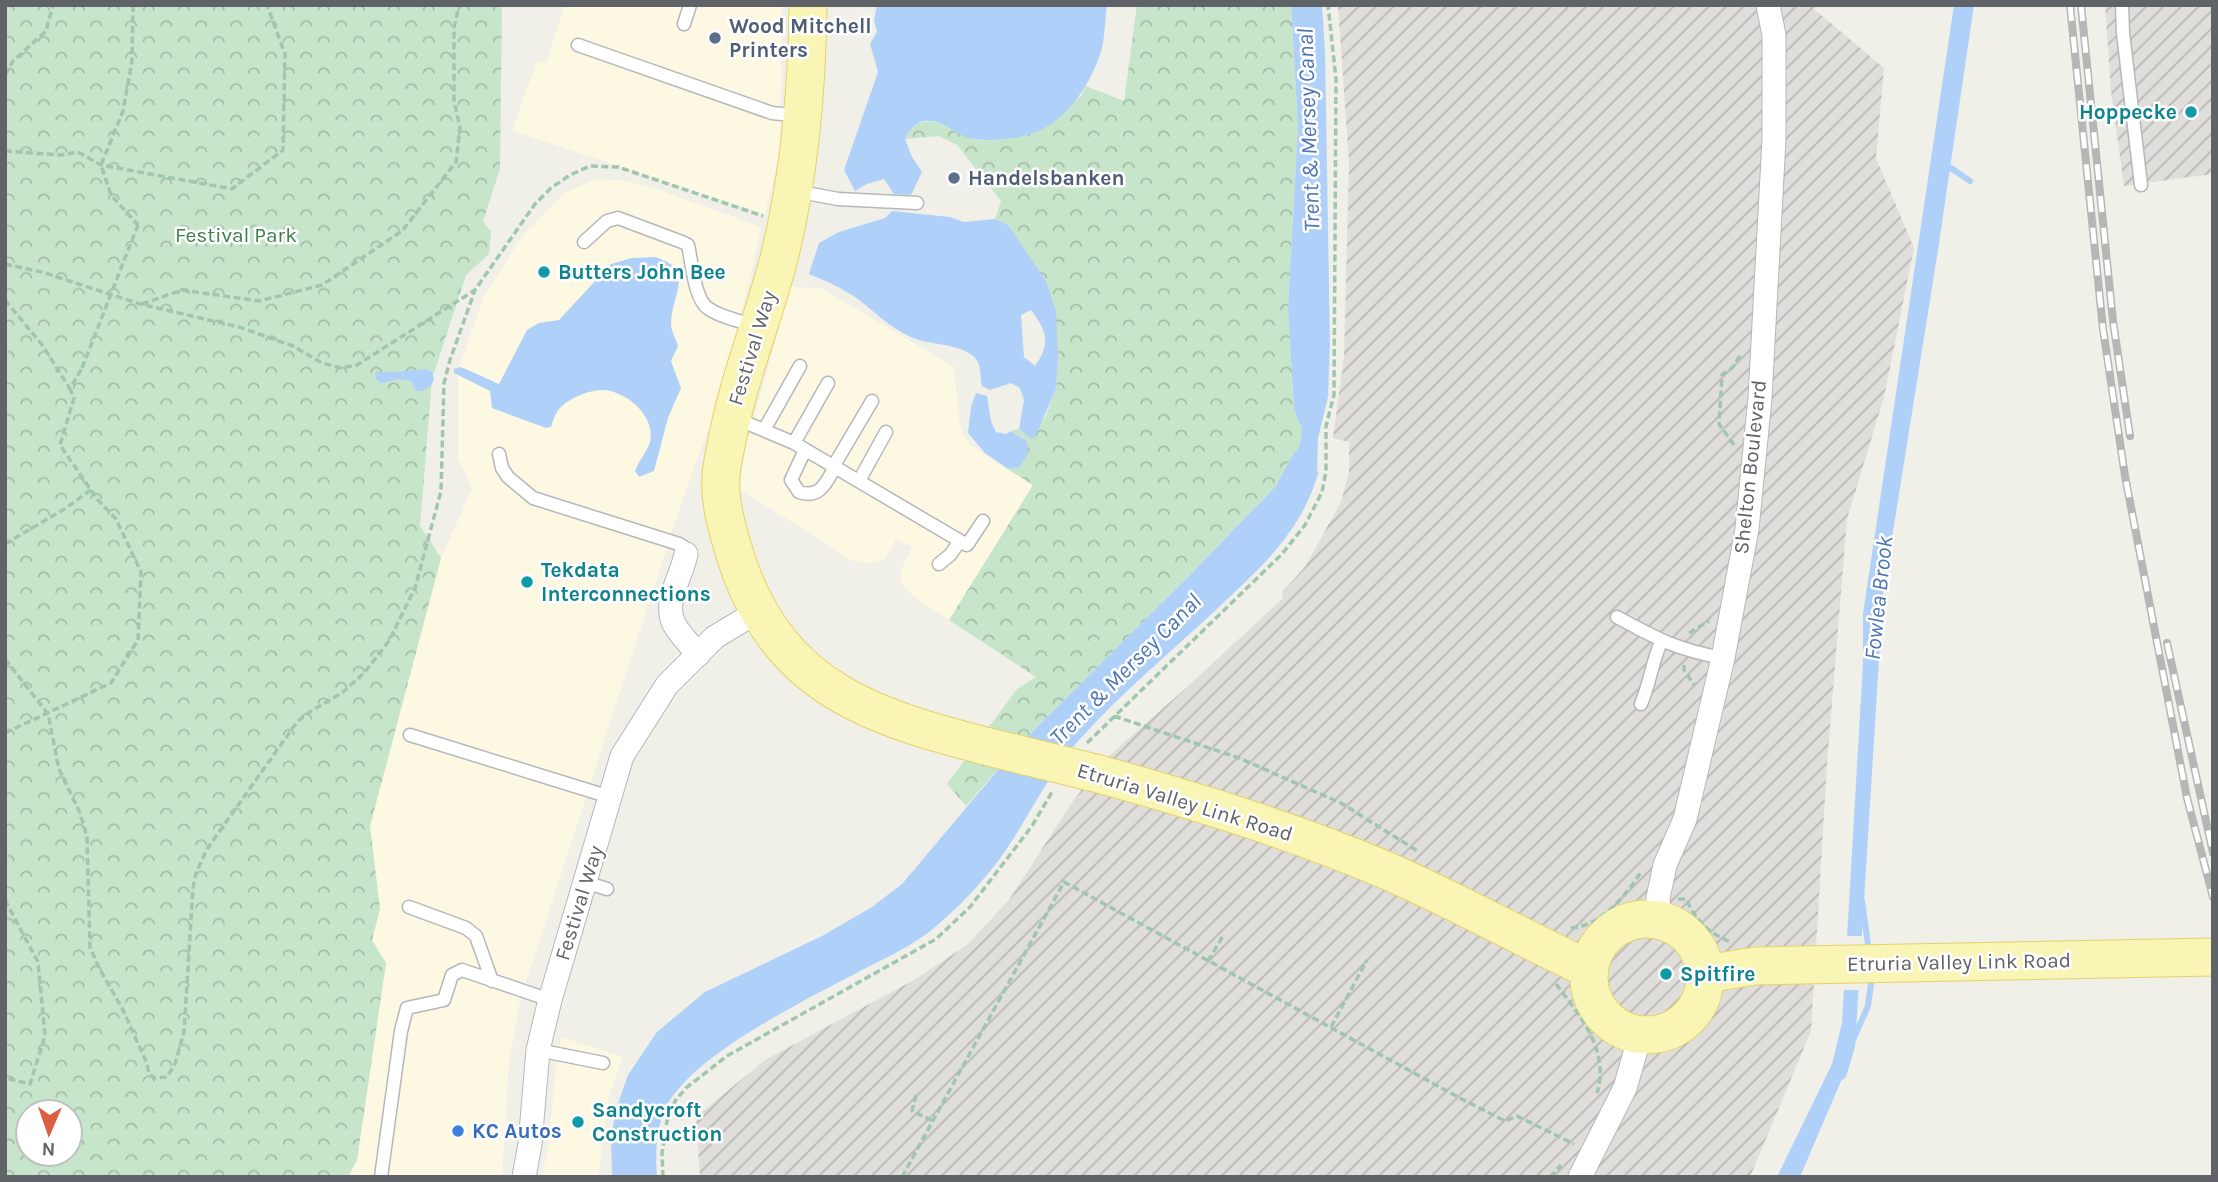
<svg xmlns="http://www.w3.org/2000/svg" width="2218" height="1182" viewBox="0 0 2218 1182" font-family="Karla,sans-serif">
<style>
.commercial{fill:#fcf8e1}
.industrial{fill:url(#industrial-furrows)}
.forest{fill:url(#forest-crowns);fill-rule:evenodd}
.water{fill:#afd1f9;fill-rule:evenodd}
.pier{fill:#f0efe8}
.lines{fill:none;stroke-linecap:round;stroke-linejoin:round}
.stream{stroke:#afd1f9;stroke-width:6}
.lane-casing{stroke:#b5b7bb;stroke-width:15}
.street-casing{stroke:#b5b7bb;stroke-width:25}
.primary-casing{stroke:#e7d16a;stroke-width:39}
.path{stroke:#a0c6af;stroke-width:3.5;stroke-dasharray:7 3.5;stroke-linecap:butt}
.lane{stroke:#fff;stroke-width:12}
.street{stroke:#fff;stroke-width:23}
.primary{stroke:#f9f5b4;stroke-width:37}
.rail-casing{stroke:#b6b6b7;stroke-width:8}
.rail{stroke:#fff;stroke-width:5;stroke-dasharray:16;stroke-linecap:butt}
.primary-bridge-casing{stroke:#e7d16a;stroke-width:39;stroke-linecap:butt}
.path-bridge{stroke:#a0c6af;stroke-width:3.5;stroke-dasharray:7 3.5;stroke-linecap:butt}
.primary-bridge{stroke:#f9f5b4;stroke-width:37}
.service-dot{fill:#5c6f8a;stroke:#fff;stroke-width:2.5}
.culture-dot{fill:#0f9aa8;stroke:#fff;stroke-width:2.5}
.shop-dot{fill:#3f7fe0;stroke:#fff;stroke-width:2.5}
.labels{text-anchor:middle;stroke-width:5;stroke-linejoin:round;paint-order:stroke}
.service-label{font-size:21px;font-weight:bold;fill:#4e5e75;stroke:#fff;text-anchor:start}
.culture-label{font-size:21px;font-weight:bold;fill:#0d838f;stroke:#fff;text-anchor:start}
.park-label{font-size:21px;fill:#3c8146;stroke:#fff}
.street-label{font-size:21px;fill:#5f6267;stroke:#fff}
.shop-label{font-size:21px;font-weight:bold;fill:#366cbe;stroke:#fff;text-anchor:start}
.water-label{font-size:23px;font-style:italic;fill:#4f76b3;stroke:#fff}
</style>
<defs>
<pattern id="industrial-furrows" width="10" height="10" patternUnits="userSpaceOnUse" patternTransform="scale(1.75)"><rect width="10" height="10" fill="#dfdeda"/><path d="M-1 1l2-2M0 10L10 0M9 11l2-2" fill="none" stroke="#b8b7b5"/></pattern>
<pattern id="forest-crowns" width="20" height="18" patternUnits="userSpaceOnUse" patternTransform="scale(1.75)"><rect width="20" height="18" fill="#c7e5ca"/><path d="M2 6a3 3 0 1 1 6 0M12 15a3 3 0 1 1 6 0" fill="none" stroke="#a5bda8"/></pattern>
</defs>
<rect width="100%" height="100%" fill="#f0efe8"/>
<!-- commercial -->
<path class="commercial" d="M 565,5 L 782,5 L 780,152 L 765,214 L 512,131 L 537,61 L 546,63 Z
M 595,179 L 620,180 L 651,187 L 761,227 L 754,262 L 717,406 L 681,504 L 520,1001 L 509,1064 L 502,1177 L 348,1177 L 357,1160 L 386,964 L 372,940 L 380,909 L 370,826 L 441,558 L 472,489 L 458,458 L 458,371 L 483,298 L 521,238 L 565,193 Z
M 790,287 L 821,288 L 954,367 L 960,427 L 969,444 L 1033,486 L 949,620 L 913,596 L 902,584 L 900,579 L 901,570 L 912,547 L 896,539 L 885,559 L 872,563 L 855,562 L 739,489 L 746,447 Z
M 561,1037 L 623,1057 L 608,1098 L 598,1177 L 541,1177 L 547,1155 L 556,1069 Z"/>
<!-- industrial -->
<path class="industrial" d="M 1338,5 L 1814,5 L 1814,9 L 1884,68 L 1876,158 L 1914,248 L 1884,397 L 1847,519 L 1827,764 L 1811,1031 L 1750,1177 L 700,1177 L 696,1117 L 765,1060 L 914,980 L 967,945 L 1009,900 L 1069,807 L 1103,761 L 1186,688 L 1282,599 L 1283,591 L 1305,567 L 1341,502 L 1349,473 L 1349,442 L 1333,438 L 1344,357 L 1349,163 Z
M 2105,5 L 2213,5 L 2213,174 L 2124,186 L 2111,91 Z"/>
<!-- forest -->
<path class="forest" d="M 5,5 L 502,5 L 500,169 L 483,221 L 491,232 L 489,254 L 466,275 L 432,379 L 420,526 L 441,558 L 370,826 L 380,909 L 372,940 L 386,963 L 357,1160 L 348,1177 L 5,1177 ZM 28,1112 L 70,1112 L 70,1154 L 28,1154 Z
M 1137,5 L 1291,5 L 1298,126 L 1288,308 L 1294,410 L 1302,429 L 1301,446 L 1292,456 L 1276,486 L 1190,575 L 1019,745 L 966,806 L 947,784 L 1017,689 L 1036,677 L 949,620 L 1033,485 L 1008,469 L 1020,467 L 1027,441 L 1011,431 L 1019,429 L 1031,439 L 1046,415 L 1056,389 L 1058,358 L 1008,225 L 995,219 L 1001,201 L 957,145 L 939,136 L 905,139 C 924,105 945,129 969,138 C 981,143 1004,139 1017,136 C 1032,133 1066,106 1081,96 L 1086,86 L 1124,101 Z"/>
<!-- water -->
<path class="water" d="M 877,5 L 1107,5 C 1105,19 1105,35 1102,48 C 1094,77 1074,110 1048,126 C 1028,138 996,142 974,139 C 956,137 943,118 924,121 C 915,123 909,131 905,139 L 912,157 L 922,172 L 911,195 L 894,194 L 884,179 L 867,184 L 855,191 L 844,170 L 878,72 L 870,44 L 877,32 L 874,20 Z
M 1291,5 L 1322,5 L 1325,52 L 1330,344 L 1328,397 L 1318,438 L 1317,472 L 1319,471 C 1301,533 1262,566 1217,609 C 1171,652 1121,693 1079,740 C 1050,772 1030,814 1006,850 C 988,876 965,901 942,921 C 921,941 892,955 866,968 C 811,997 703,1049 670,1100 C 656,1121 655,1153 657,1177 L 612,1177 L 611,1134 L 618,1104 L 628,1075 L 657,1032 L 705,992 L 822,936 L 872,907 L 902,884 L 1019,745 L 1190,575 L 1276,486 L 1292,456 L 1300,446 L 1302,429 L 1294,410 L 1288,308 L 1298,126 Z
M 1954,5 L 1974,5 L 1938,250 L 1883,594 L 1855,1047 L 1846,1077 L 1841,1081 L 1800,1177 L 1777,1177 L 1832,1064 L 1842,1023 L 1863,663 L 1863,614 Z
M 892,211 L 950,217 L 964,222 L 995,219 L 1008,225 L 1046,281 L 1056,311 L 1058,358 L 1056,389 L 1036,435 L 1031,439 L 1019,429 L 1024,400 L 1020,388 L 1011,383 L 990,390 L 982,386 C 980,376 982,363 973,356 C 955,342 931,346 911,337 C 890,328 875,312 858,299 C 842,288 826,281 809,274 L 819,243 L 839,232 L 885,218 ZM 1031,310 C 1047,331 1051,344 1035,366 L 1024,357 L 1021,315 Z
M 655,257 C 697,270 671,294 671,324 C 671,331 676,339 678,346 L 671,361 L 681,388 L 668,418 L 654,471 L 639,477 L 635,471 C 639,461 647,451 650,442 C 656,417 628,392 604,390 C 589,390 571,397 560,408 C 555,413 553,421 551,427 L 546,428 L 492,408 L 490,391 L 454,373 L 454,369 L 461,367 L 499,384 L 527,330 L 539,323 L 559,320 L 611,264 L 632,258 Z
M 427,369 L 432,372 L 434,380 C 430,387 425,392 416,391 L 411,381 L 399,379 L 381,383 L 375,378 L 376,371 C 385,374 415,370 427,369 Z
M 976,393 L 987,396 L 991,421 L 996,432 L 1006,434 L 1011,431 L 1027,441 L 1028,453 L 1020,467 L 1008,469 L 985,453 L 968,433 L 971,407 Z"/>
<!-- pier -->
<path class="pier" d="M 1844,936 L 1865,936 L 1863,990 L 1841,990 Z"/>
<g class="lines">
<!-- stream -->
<path class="stream" d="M 1945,164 L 1970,181
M 1862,901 L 1869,952
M 1853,1040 L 1868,1006 L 1872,977"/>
<!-- lane casing -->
<g class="lane-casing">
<path id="lane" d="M 2122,5 L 2123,33 L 2141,185
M 684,24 L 690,5
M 578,45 L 772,113 L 801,116
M 795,191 L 838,199 L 917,203
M 584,242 L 607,221 L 618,218 L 682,242 L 688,245 C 692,262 694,300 709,309 C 722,318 742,321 757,327
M 734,421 L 749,424 L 794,443 L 967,545 L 983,521
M 764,430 L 800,366
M 794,443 L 828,383
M 805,450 L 791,480 L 799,492 C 820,499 826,483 835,467
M 499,454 L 502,468 L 508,477 L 533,498 L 679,544 L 684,547 L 686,554
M 833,467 L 872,401
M 859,481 L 886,432
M 939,564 L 950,555 L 960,541
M 1617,617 C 1657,639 1678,650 1723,658
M 1641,704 C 1650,683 1652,662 1661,642
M 410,735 L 610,797
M 585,882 L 607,889
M 409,907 L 466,928 L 476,936 L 492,981
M 538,1050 L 603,1063
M 381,1177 L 401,1031 L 407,1008 L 444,1000 L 452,975 L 462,970 L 550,1000"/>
</g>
<!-- street casing -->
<g class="street-casing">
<path id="street" d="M 686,554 C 682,576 663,602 674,624 C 680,635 691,645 698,655
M 1659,919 L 1658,898 L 1665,865 L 1685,819 L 1723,658 L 1747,529 L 1760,398 L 1774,139 L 1774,35 L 1768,5
M 524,1177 L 530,1144 L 538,1050 L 550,1000 L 622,756 L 667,685 L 715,637 L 760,610
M 1580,1177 L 1625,1088 L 1640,1036"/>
</g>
<!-- primary casing -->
<g class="primary-casing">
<path id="primary" d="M 808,5 C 807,90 800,175 779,258 C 763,321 737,382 726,446 C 724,456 721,467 721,478 C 719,505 729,535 737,561 C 781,692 876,718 997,749
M 1099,774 C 1196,801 1290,830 1383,869 C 1453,899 1520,937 1589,969
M1589 977a58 58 0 1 1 116 0a58 58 0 1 1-116 0Z
M 1706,974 L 1755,966 L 2213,957"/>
</g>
<!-- path -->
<path class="path" d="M 133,5 L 132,61 L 123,111 L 101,165 L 111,195 L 138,225
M 5,75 L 13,61 L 46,31 L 53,5
M 5,151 L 61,155 L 78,152 L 101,165 L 232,189 L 283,150 L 285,54 L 267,5
M 5,264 L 42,272 L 140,304 L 239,327 L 293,346 L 322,363 L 341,368 L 357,365 L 475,290 L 535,204 L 551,188 L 570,175 L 590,166 L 618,167 L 763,216
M 5,300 L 43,346 L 70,389
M 142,304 L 182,290 L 259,301 L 322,285 L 402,231 L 456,162 L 460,128 L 454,100 L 454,28 L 459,5
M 1734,445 L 1719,424 L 1722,375 L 1733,367 L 1741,354
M 5,544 L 66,508 L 92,489
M 1689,633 L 1709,621
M 5,659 L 48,714 L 59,769 L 80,813 L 87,837 L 90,947 L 99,968 L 122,1008 L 146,1061 L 149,1073 L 154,1078 L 167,1077 L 175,1064 L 184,1032 L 193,888 L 196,873 L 207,849 L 297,722 L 311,711 L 342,693 L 364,673 L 389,641 L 415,588 L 441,491 L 444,383 L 450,360 L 475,290
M 1684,665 L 1684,670 L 1694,685
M 1114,716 L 1239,758 L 1341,803 L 1419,852
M 5,733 L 111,683 L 138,640 L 141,572 L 116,519 L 97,499 L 60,445 L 74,398 L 70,389 L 82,368
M 1087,743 L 1282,554 L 1305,525 L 1322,492 L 1326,471 L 1326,426 L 1334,395 L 1336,79 L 1328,5
M 1678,899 L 1686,899 C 1697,922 1708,933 1731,942
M 5,900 L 38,962 L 45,1036 L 30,1084 L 5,1078
M 1571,928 C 1602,926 1625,896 1641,872
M 1208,961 L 1223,936
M 1556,984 C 1580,1016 1610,1050 1597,1093
M 1331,1027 L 1367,960
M 916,1095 L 912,1111 L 933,1121
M 663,1177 L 662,1153 L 667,1121 L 675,1101 L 686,1088 L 727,1056 L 936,939 L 970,907 L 1032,826 L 1052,792
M 902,1177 L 1064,882 L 1458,1097 L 1505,1121 L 1517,1116 L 1574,1144
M 1550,1177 L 1561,1165"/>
<!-- lane -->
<use href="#lane" class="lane"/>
<!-- street -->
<use href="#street" class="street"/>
<!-- primary -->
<use href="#primary" class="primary"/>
<!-- rail casing -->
<g class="rail-casing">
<path id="rail" d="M 2070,5 L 2103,329 L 2125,476 L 2187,798 L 2213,897
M 2081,5 L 2113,321 L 2130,436
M 2167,643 L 2213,853"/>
</g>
<!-- rail -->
<use href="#rail" class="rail"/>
<!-- primary-bridge casing -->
<g class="primary-bridge-casing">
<path id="primary-bridge" d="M 997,749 L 1099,774"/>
</g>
<!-- path-bridge -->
<path class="path-bridge" d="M 82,368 L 138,225"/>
<!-- primary-bridge -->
<use href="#primary-bridge" class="primary-bridge"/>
</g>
<!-- markers -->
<g class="service-dot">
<circle cx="715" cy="38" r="7"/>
<circle cx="954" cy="178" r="7"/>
</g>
<g class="culture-dot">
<circle cx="2191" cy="112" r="7"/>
<circle cx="544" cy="272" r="7"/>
<circle cx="527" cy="582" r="7"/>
<circle cx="1666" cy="974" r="7"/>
<circle cx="578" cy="1122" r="7"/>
</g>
<circle class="shop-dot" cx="458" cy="1131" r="7"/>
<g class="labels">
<!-- service labels -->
<g class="service-label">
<text x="729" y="33">Wood Mitchell<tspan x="729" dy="24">Printers</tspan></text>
<text x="968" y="185">Handelsbanken</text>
</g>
<!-- culture labels -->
<g class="culture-label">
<text x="2177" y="119" text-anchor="end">Hoppecke</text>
<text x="558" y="279">Butters John Bee</text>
<text x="541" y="577">Tekdata<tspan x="541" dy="24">Interconnections</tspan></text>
<text x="1680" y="981">Spitfire</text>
<text x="592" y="1117">Sandycroft<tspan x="592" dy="24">Construction</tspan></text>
</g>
<!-- park labels -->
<g class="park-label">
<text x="236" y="242">Festival Park</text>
</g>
<!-- street labels -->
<g class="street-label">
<text transform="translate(752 348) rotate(-73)" y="7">Festival Way</text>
<text transform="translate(1750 467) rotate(-84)" y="7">Shelton Boulevard</text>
<text transform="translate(1185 802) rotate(17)" y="7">Etruria Valley Link Road</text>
<text transform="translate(579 903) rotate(-73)" y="7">Festival Way</text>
<text transform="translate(1959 962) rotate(-1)" y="7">Etruria Valley Link Road</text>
</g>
<!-- shop labels -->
<g class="shop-label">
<text x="472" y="1138">KC Autos</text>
</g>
<!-- water labels -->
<g class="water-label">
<text transform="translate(1308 130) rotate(-92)" y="8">Trent &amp; Mersey Canal</text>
<text transform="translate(1878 598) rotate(-84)" y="8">Fowlea Brook</text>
<text transform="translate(1125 669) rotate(-45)" y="8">Trent &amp; Mersey Canal</text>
</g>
</g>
<!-- border -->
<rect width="2218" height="1182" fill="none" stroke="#5f6267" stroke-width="14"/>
<!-- north arrow -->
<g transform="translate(49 1133) rotate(182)"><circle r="33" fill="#ffffff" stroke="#bfc0c2" stroke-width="2"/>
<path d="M0-5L12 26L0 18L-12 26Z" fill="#dd5d41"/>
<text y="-10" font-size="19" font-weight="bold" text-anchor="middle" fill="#5f6267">N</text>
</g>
</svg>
